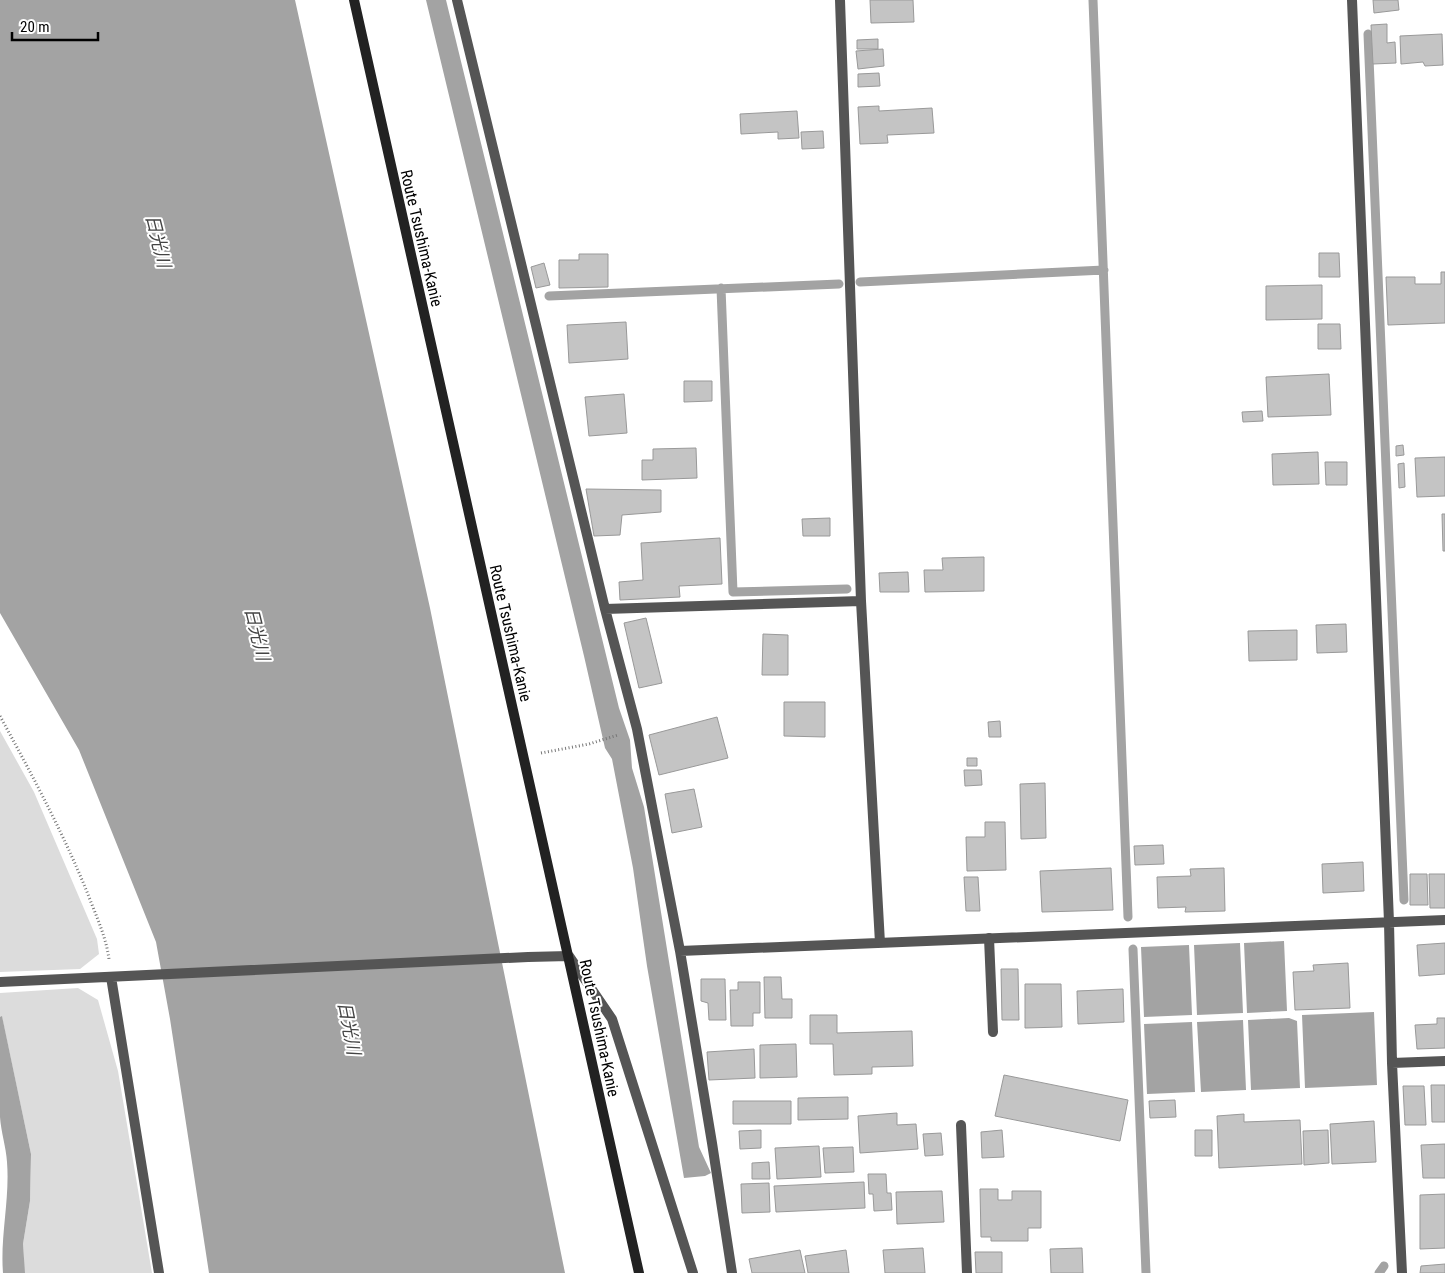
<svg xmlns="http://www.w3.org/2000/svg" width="1445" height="1273" viewBox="0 0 1445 1273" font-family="'Roboto Condensed','Noto Sans JP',sans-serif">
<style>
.green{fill:#dcdcdc}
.water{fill:#a3a3a3}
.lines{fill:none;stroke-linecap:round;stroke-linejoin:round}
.stream{stroke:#a3a3a3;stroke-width:9}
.building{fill:#c4c4c4;stroke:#999}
.path{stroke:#777;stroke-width:3;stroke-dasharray:1 2.5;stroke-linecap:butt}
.service{stroke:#555;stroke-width:10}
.minor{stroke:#555;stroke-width:10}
.secondary{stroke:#222;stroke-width:10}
.labels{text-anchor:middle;stroke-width:4;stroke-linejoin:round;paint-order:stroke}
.street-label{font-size:16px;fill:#000;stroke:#fff}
.water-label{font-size:18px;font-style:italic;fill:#444;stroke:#fff}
</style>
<rect width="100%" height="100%" fill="#fff"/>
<!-- green -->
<path class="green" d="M 0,731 L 34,792 L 97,939 L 99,954 L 80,969 L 0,972 Z
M 78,988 L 98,1000 L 118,1071 L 152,1273 L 25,1273 L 24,1270 L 23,1244 L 30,1201 L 31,1154 L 2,1017 L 0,1017 L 0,993 Z"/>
<!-- water -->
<path class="water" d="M 0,0 L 295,0 L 430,608 L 565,1273 L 209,1273 L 170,1019 L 156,942 L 79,750 L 0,613 Z
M 426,0 L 446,0 L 619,708 L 630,740 L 632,768 L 644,807 L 699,1147 L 711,1173 L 705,1176 L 684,1178 L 647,966 L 633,868 L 612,759 L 605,748 L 584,656 Z
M 1284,941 L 1287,1011 L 1247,1013 L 1244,943 Z
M 1240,943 L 1243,1013 L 1197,1015 L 1194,945 Z
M 1189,945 L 1192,1015 L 1144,1017 L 1141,947 Z
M 1374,1012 L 1377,1085 L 1305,1088 L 1302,1015 Z
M 2,1016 L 31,1154 L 30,1201 L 23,1244 L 25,1273 L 3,1273 C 0,1237 10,1199 7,1162 C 6,1147 1,1132 0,1117 C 0,1084 0,1050 0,1017 Z
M 1289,1018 L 1297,1021 L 1300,1088 L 1251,1090 L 1248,1020 Z
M 1243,1020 L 1246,1090 L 1201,1092 L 1197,1022 Z
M 1192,1022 L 1195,1092 L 1147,1094 L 1144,1024 Z"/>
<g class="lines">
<!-- stream -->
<path class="stream" d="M 1093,0 L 1128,917
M 1368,34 L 1404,900
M 860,282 L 1104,270
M 721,288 L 733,592 L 847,589
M 549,296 L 839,284
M 1133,949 L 1146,1273
M 1379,1273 L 1384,1266"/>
</g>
<!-- building -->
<path class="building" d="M 870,0 L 913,0 L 914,22 L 871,23 Z
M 1373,0 L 1398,0 L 1399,10 L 1374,13 Z
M 1387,24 L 1387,43 L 1395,42 L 1396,63 L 1373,64 L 1371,25 Z
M 1442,34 L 1443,65 L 1425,66 L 1423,62 L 1401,64 L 1400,36 Z
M 878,39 L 878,49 L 857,49 L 857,40 Z
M 883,49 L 884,66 L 858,69 L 856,51 Z
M 879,73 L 880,86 L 858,87 L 858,74 Z
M 879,106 L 879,111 L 932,108 L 934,133 L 887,135 L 888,143 L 860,144 L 858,107 Z
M 797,111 L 799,138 L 778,139 L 778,132 L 741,134 L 740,114 Z
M 823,131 L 824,148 L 802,149 L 801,132 Z
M 1319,253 L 1339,253 L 1340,277 L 1319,277 Z
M 579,254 L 608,254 L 608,287 L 559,288 L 559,260 L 579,260 Z
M 544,263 L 550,285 L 536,288 L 531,267 Z
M 1441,272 L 1445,272 L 1445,323 L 1388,325 L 1386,277 L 1415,277 L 1415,284 L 1441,284 Z
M 1322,285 L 1322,319 L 1266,320 L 1266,286 Z
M 626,322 L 628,359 L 569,363 L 567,325 Z
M 1318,324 L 1340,324 L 1341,349 L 1318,349 Z
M 1329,374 L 1331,415 L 1268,417 L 1266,377 Z
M 684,381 L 712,381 L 712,401 L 684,402 Z
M 624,394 L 627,433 L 589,436 L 585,397 Z
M 1262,411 L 1263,421 L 1243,422 L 1242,412 Z
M 1403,445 L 1404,455 L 1396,456 L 1396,446 Z
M 696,448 L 697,478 L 642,480 L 642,460 L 653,460 L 653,449 Z
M 1318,452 L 1319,484 L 1273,485 L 1272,454 Z
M 1445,457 L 1445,496 L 1417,497 L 1415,458 Z
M 1325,462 L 1347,462 L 1347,485 L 1326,485 Z
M 1404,463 L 1405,487 L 1399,488 L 1398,464 Z
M 586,489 L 661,490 L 661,512 L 622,515 L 620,535 L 594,536 Z
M 1442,514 L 1445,514 L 1445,551 L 1443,551 Z
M 830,518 L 830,536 L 803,536 L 802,519 Z
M 720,538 L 722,584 L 679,586 L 680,597 L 620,600 L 619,582 L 643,580 L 641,543 Z
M 984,557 L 984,591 L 925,592 L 924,570 L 943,570 L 942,558 Z
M 908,572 L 909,592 L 880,592 L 879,573 Z
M 646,618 L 662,683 L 639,688 L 624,623 Z
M 1346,624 L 1347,652 L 1317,653 L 1316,625 Z
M 1297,630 L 1297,660 L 1249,661 L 1248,631 Z
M 763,634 L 788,635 L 788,675 L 762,675 Z
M 784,702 L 825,702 L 825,737 L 784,736 Z
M 717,717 L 728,758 L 659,775 L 649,735 Z
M 1000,721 L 1001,737 L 989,737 L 988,722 Z
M 967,758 L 977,758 L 977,766 L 967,766 Z
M 964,770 L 981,770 L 982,785 L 965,786 Z
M 1045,783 L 1046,838 L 1021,839 L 1020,784 Z
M 694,789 L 702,827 L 672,833 L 665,794 Z
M 985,822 L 1005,822 L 1006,870 L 967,871 L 966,837 L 985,837 Z
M 1163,845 L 1164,864 L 1135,865 L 1134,846 Z
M 1363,862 L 1364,891 L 1323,893 L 1322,864 Z
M 1111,868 L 1113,910 L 1042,912 L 1040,871 Z
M 1224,868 L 1225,911 L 1185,912 L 1186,907 L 1158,908 L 1157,877 L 1191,876 L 1190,869 Z
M 1410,874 L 1427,874 L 1428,905 L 1410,905 Z
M 1429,874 L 1445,874 L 1445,908 L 1430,908 Z
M 964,877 L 978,877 L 980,911 L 966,911 Z
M 1445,943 L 1445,974 L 1419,976 L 1417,945 Z
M 1348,963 L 1350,1008 L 1295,1010 L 1293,972 L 1314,971 L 1313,965 Z
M 1001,969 L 1018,969 L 1019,1020 L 1002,1020 Z
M 764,977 L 781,977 L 782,999 L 792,999 L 792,1018 L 765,1018 Z
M 701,979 L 725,979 L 726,1020 L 709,1020 L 708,1003 L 701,1001 Z
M 738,982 L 760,982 L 760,1013 L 753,1013 L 753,1026 L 731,1026 L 730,990 L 738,990 Z
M 1025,984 L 1061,984 L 1062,1027 L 1025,1028 Z
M 1123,989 L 1124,1022 L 1078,1024 L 1077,991 Z
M 810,1015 L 837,1015 L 837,1033 L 912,1031 L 913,1066 L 872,1067 L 872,1074 L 834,1075 L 833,1044 L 810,1044 Z
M 1437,1018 L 1445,1018 L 1445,1048 L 1417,1049 L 1415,1025 L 1437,1024 Z
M 796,1044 L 797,1077 L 760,1078 L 760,1045 Z
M 754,1049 L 755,1078 L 709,1080 L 707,1052 Z
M 1004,1075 L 1128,1100 L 1120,1141 L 995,1116 Z
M 1431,1085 L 1445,1085 L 1445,1122 L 1432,1122 Z
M 1403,1086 L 1424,1086 L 1426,1125 L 1405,1125 Z
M 848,1097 L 848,1119 L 798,1120 L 798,1098 Z
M 1175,1100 L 1176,1117 L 1150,1118 L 1149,1101 Z
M 733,1101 L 791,1101 L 791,1124 L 733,1124 Z
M 897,1113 L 897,1125 L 916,1124 L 918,1149 L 860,1153 L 858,1116 Z
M 1244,1114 L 1244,1122 L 1300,1120 L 1302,1164 L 1219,1168 L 1217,1116 Z
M 1374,1121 L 1376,1162 L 1332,1164 L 1330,1124 Z
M 761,1130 L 761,1148 L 740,1149 L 739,1131 Z
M 1002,1130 L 1004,1157 L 982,1158 L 981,1132 Z
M 1195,1130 L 1212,1130 L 1212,1156 L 1195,1156 Z
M 1328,1130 L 1329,1163 L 1304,1165 L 1303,1131 Z
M 941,1133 L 943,1155 L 925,1156 L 923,1134 Z
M 1445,1144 L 1445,1178 L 1423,1178 L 1421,1145 Z
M 819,1146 L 821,1177 L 777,1179 L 775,1148 Z
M 853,1147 L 854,1172 L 825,1173 L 823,1148 Z
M 769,1162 L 770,1179 L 752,1179 L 752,1163 Z
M 868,1174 L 886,1174 L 887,1193 L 891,1193 L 892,1210 L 874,1211 L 873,1194 L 869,1194 Z
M 864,1182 L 865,1208 L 776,1212 L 774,1186 Z
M 769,1183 L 770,1212 L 742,1213 L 741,1184 Z
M 980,1189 L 998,1189 L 998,1200 L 1012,1200 L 1012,1191 L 1041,1191 L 1041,1228 L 1028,1228 L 1028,1241 L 991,1241 L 991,1237 L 981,1237 Z
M 942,1191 L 944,1222 L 897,1224 L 896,1192 Z
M 1445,1194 L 1445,1248 L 1420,1249 L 1420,1195 Z
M 923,1248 L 925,1273 L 885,1273 L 883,1250 Z
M 1082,1248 L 1083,1273 L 1051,1273 L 1050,1249 Z
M 800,1250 L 805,1273 L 752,1273 L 749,1259 Z
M 846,1250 L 849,1273 L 808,1273 L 805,1256 Z
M 975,1252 L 1002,1252 L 1002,1273 L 976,1273 Z
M 1445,1264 L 1445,1273 L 1420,1273 L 1421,1266 Z"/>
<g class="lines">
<!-- path -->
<path class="path" d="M 0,716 C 32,775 64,834 89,897 C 97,918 106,937 109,959
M 541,753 L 589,744 L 618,735"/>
<!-- service -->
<path class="service" d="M 989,938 L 993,1032
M 961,1125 L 967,1273"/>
<!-- minor -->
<path class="minor" d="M 457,0 L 605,609 L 637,729 L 680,951 L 712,1143 L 732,1273
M 840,0 L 861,601 L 880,943
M 1352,0 L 1389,922 L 1392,1063 L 1402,1273
M 605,609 L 861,601
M 680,951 L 1445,920
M 111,977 L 159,1273
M 0,982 L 528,957 L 569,956 L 612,1019 L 693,1273
M 1392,1063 L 1445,1061"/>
<!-- secondary -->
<path class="secondary" d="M 354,0 L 639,1273"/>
</g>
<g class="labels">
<!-- street labels -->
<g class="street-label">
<text transform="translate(422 238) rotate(77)" y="6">Route Tsushima-Kanie</text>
<text transform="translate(511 633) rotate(77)" y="6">Route Tsushima-Kanie</text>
<text transform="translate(600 1028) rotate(78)" y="6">Route Tsushima-Kanie</text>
</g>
<!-- water labels -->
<g class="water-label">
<text transform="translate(158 241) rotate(76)" y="6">日光川</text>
<text transform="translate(257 634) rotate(76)" y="6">日光川</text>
<text transform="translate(349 1028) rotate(79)" y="6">日光川</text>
</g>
</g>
<!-- scale -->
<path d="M12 32v8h86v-8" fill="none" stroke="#000000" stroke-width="2.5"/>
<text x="20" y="32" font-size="15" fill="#000000" stroke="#ffffff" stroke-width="4" paint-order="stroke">20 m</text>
</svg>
